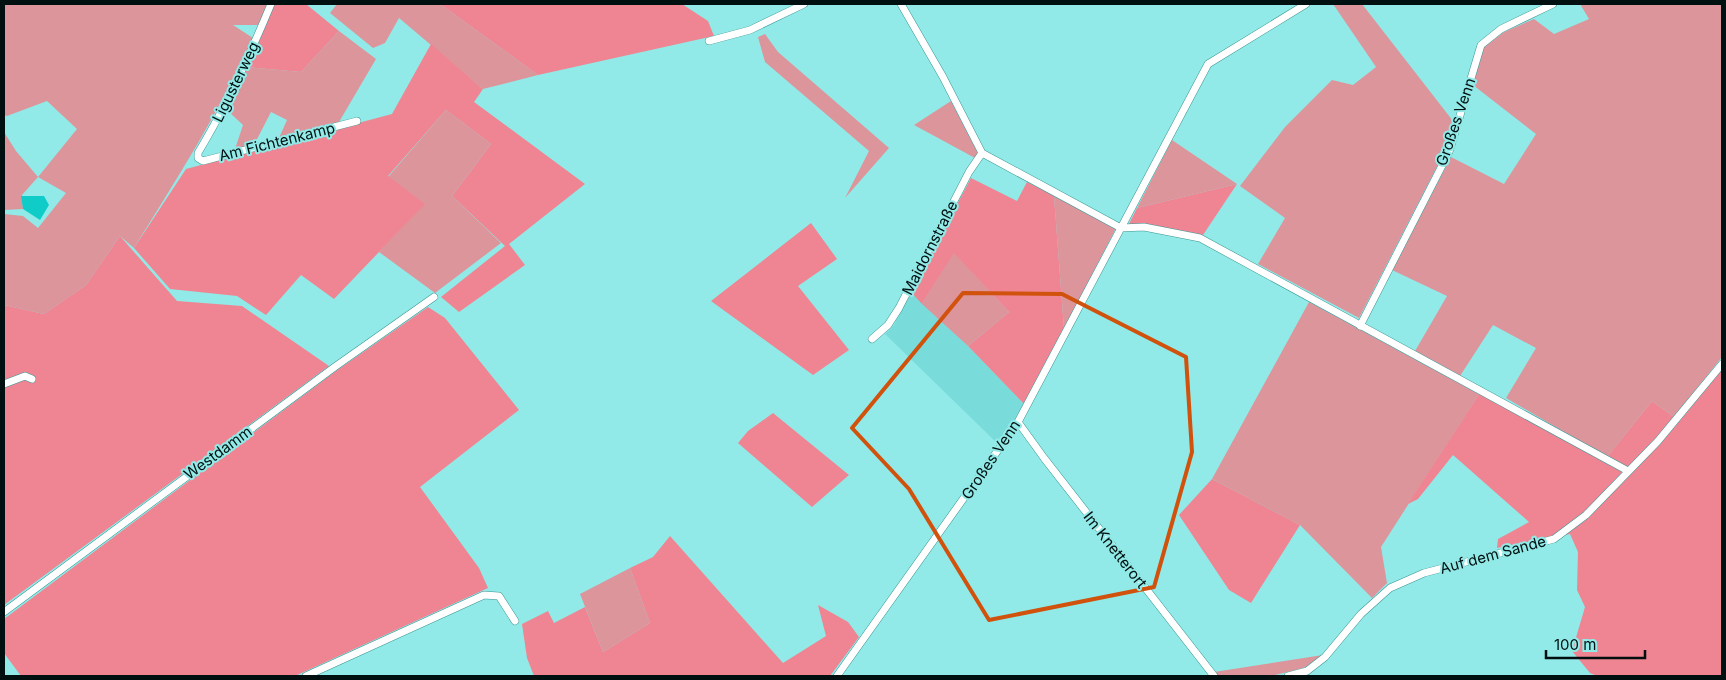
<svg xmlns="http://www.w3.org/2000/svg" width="1726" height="680" viewBox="0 0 1726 680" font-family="Inter,sans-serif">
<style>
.built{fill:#79dcda}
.green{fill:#dd959c}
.forest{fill:#ef8592}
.water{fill:#10ccc9}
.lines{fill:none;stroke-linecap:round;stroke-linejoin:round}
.minor-casing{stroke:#399694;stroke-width:8}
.minor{stroke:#fff;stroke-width:7}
.marked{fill:none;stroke:#d1520c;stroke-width:4;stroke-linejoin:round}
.labels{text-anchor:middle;stroke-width:4;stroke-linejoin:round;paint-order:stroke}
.street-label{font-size:15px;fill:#000f0f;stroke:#91eae7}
</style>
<rect width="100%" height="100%" fill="#91eae7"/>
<!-- built -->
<path class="built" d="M 911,292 L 968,346 L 1024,404 L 999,445 L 885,334 L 894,325 Z"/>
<!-- green -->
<path class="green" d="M 4,4 L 268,4 L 259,25 L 233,25 L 253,38 C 220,111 176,180 134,248 L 120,236 L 86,285 L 44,314 L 4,305 L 4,214 L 23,216 L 38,228 L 66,193 L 38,177 L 22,195 L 23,209 L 4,210 L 4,132 L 16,151 L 38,177 L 77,129 L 47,101 L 7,116 L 4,115 Z
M 337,4 L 440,4 L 538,75 L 483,89 L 399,18 L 385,43 L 373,48 L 330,13 Z
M 1333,4 L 1362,4 L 1453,121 L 1446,149 L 1359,318 L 1258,264 L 1285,218 L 1240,186 L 1285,127 L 1332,80 L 1353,85 L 1376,67 Z
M 1580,4 L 1722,4 L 1722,357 L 1674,417 L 1652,401 L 1607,457 L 1506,398 L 1536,348 L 1493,325 L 1460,376 L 1415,351 L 1447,296 L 1392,270 L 1451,157 L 1504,184 L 1536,134 L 1473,85 L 1484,47 L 1504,32 L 1534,19 L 1554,34 L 1589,19 Z
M 339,31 L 376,59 L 339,122 L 279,138 L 287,120 L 271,112 L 253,147 L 235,149 L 243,125 L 227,110 L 247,67 L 301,72 Z
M 765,34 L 778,52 L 889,148 L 845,198 L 869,151 L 765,62 L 758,37 Z
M 951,101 L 978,153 L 975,158 L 914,125 Z
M 446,110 L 491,144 L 452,196 L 501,243 L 435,293 L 379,252 L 424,204 L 388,177 Z
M 1172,140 L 1237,184 L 1137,208 Z
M 1054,196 L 1116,228 L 1064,329 Z
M 954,252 L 1009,312 L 968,346 L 922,304 Z
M 1309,302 L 1479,394 L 1381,547 L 1387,583 L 1372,598 L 1300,525 L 1212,479 Z
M 630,568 L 650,623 L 603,652 L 580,594 Z
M 1323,655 L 1304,668 L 1271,676 L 1218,676 L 1214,672 Z"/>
<!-- forest -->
<path class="forest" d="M 273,4 L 306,4 L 339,31 L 301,72 L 247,67 Z
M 440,4 L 682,4 L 708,21 L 714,36 L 538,75 Z
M 431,44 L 483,89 L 474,102 L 585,184 L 509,244 L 525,265 L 459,312 L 441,297 L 505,246 L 452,196 L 491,144 L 446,110 L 388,176 L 425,204 L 334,299 L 301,275 L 266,315 L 237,296 L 170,289 L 134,248 L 186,169 L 392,114 Z
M 971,178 L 1017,201 L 1027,182 L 1054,196 L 1064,329 L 1024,404 L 968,346 L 1009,312 L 954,253 L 922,304 L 911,292 Z
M 1237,184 L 1203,235 L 1129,224 L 1137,208 Z
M 811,223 L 837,259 L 798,286 L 849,350 L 813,375 L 711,301 Z
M 120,236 L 177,301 L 242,306 L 329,366 L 4,605 L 4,305 L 44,314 L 86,285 Z
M 428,307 L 445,318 L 519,410 L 420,487 L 479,568 L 488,588 L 295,676 L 21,676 L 4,653 L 4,619 L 336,371 Z
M 1722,359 L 1722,676 L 1597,676 L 1590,673 L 1572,651 L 1585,607 L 1577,590 L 1578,552 L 1570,534 L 1497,548 L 1498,539 L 1529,522 L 1453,455 L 1418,499 L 1408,504 L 1479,394 L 1607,457 L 1652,401 L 1674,417 Z
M 773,413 L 849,475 L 812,507 L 738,443 L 748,431 Z
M 1212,479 L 1300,525 L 1251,603 L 1229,590 L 1179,515 Z
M 670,536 L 783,663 L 826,636 L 818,605 L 848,622 L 859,637 L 830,676 L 534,676 L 527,658 L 522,624 L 548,611 L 554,623 L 585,607 L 603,652 L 650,623 L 630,568 L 653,557 Z"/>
<!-- water -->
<path class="water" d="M 21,196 L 44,196 L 49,205 L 40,220 L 23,209 Z"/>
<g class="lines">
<!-- minor casing -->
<g class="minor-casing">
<path id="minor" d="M 271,4 C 250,55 227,105 198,153 L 198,158 L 203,161 L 357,121
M 901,4 L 943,77 L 982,153 L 1121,228 L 1144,227 L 1200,238 L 1628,471
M 709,41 L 750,30 L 804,4
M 1360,326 L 1449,152 L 1481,45 L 1501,29 L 1553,4
M 872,339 L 888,325 L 899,308 L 969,172 L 982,153
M 4,384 L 25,376 L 32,379
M 1018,422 L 1044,458 L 1214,676
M 4,612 L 336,366 L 434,297
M 306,676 L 484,595 L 499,596 L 515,621
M 837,676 L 1018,422 L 1208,64 L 1306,4
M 1288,676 L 1307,671 L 1325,657 L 1361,614 L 1390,588 L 1424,573 L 1554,539 L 1586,515 L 1658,441 L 1722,364"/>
</g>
<!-- minor -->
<use href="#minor" class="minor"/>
</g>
<!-- marked area -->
<path class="marked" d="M 963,293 L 1062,294 L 1186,357 L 1192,452 L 1154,587 L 989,620 L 909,489 L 852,428 Z"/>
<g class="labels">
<!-- street labels -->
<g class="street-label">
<text transform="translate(236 82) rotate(-64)" y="5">Ligusterweg</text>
<text transform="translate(1456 122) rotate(-71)" y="5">Großes Venn</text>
<text transform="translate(277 142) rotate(-14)" y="5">Am Fichtenkamp</text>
<text transform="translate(930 248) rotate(-63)" y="5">Maidornstraße</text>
<text transform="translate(218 453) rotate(-36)" y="5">Westdamm</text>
<text transform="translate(991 460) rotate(-56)" y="5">Großes Venn</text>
<text transform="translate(1115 550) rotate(52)" y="5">Im Knetterort</text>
<text transform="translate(1493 555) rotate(-15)" y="5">Auf dem Sande</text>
</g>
</g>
<!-- border -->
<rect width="1726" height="680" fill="none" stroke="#000f0f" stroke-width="10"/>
<!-- scale -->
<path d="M1546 650v8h99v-8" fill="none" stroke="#000f0f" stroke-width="2.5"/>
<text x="1554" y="650" font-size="15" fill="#000f0f" stroke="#91eae7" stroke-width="4" paint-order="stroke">100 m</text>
</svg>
